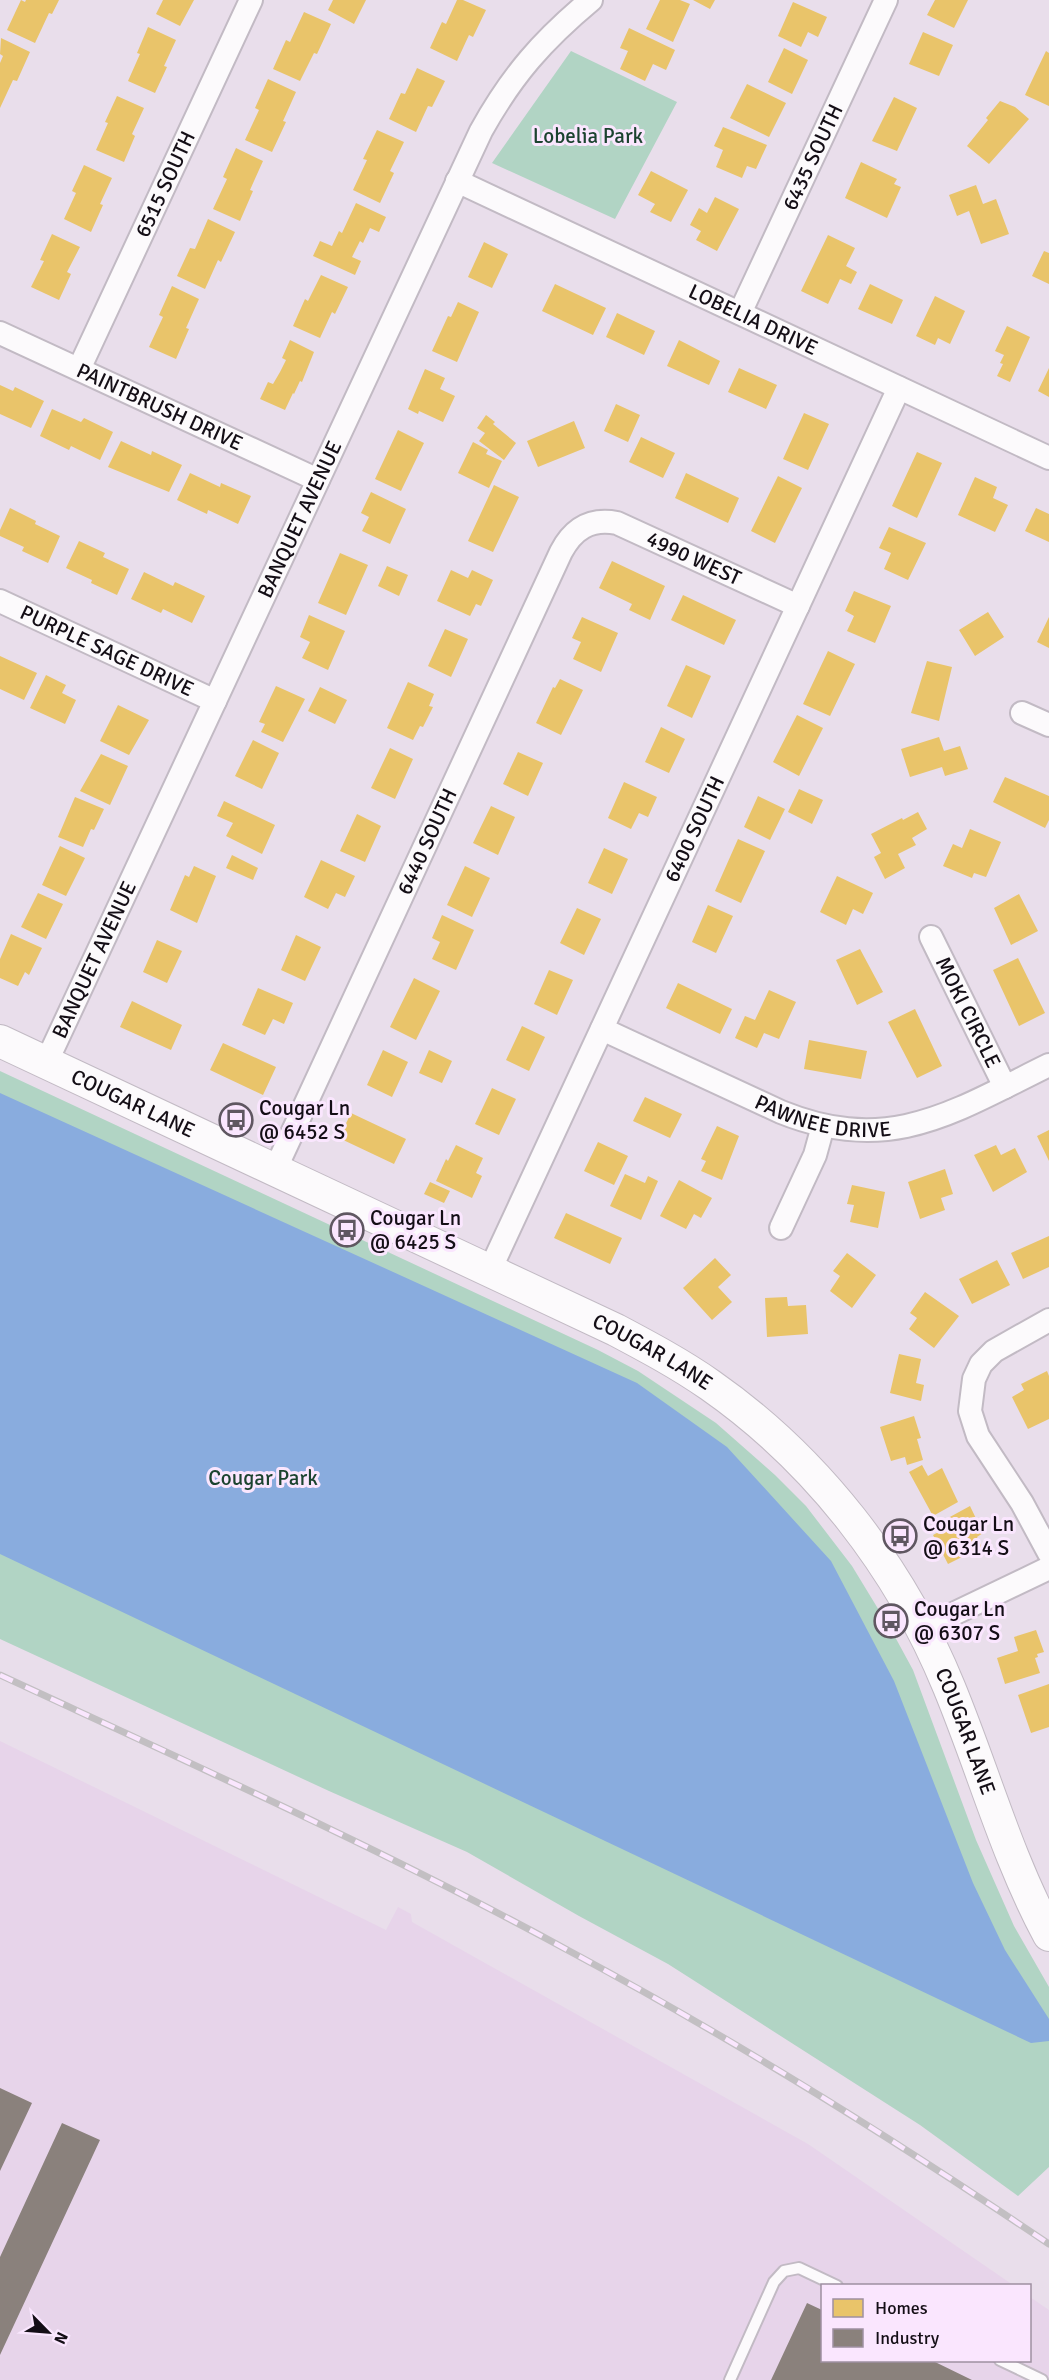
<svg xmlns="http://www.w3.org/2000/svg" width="1049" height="2380" viewBox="0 0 1049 2380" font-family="Signika,sans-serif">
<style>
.built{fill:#e7d4ea}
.green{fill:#b1d4c4}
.water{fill:#89acde}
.homes{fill:#e9c46a}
.industry{fill:#8a817c}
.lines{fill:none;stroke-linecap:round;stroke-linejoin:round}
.service-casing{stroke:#c2bac4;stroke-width:14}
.minor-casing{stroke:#c2bac4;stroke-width:26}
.secondary-casing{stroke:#c2bac4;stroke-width:34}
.service{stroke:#fcfafc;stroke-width:10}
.minor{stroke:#fcfafc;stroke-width:22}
.secondary{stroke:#fcfafc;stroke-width:32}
.rail-casing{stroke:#c2bfc2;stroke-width:7}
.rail{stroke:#fae6fe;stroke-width:4.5;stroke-dasharray:14;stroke-linecap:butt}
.labels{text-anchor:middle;stroke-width:6;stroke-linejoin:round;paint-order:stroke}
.park-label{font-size:21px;fill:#1b432f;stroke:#fae6fe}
.street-label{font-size:21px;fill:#140e16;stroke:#fae6fe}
.poi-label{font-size:21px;fill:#140e16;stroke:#fae6fe;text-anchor:start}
</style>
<rect width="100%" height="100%" fill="#e9deeb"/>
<!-- built -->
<path class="built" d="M 0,1741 L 386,1930 L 398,1907 L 411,1914 L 412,1922 L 808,2144 L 1013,2285 L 822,2286 L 822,2360 L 1030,2360 L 1030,2297 L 1049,2310 L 1049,2380 L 0,2380 Z"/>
<!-- green -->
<path class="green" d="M 571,51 L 677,102 L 615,219 L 492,163 Z
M 0,1071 L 598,1350 L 638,1371 L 716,1423 L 775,1475 L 806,1506 L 852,1566 L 894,1635 L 913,1670 L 976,1840 L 1014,1926 L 1049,1987 L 1049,2167 L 1018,2196 L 920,2125 L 668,1964 L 579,1916 L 467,1852 L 329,1791 L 0,1639 Z"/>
<!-- water -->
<path class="water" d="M 0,1093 L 637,1383 L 727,1447 L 831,1561 L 894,1681 L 973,1883 L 1005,1950 L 1049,2019 L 1049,2041 L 1031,2043 L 0,1554 Z"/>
<!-- homes -->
<path class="homes" d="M 21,0 L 25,2 L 26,0 L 59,0 L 52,14 L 49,13 L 35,43 L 7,30 Z
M 163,0 L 194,0 L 180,26 L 156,14 Z
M 333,0 L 366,0 L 354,24 L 328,10 Z
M 457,0 L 463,0 L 486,10 L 473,37 L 469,35 L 457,61 L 430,48 L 442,22 L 446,24 Z
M 660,0 L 680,0 L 690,4 L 673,42 L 646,29 Z
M 693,0 L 715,0 L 710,9 Z
M 935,0 L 968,0 L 954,28 L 927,15 Z
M 793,2 L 827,17 L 818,37 L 808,32 L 801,47 L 778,36 Z
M 304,12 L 331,24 L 317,54 L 314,53 L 300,81 L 273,69 L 286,40 L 290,42 Z
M 148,27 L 176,40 L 164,66 L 167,67 L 155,93 L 128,81 L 140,54 L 137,53 Z
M 629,28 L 675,50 L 666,70 L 653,64 L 645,81 L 620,69 L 628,51 L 620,48 Z
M 923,32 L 953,45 L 939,76 L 909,64 Z
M 1,38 L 30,52 L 17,81 L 13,80 L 0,108 L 0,63 L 3,56 L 0,54 Z
M 784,48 L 808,60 L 792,94 L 768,82 Z
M 1046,51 L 1049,53 L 1049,106 L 1025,95 Z
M 417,68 L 445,81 L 432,107 L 428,106 L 416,132 L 389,119 L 401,93 L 405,94 Z
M 268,79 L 296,92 L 283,121 L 286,122 L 272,152 L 245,140 L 259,110 L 255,108 Z
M 747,84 L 786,103 L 769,137 L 730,118 Z
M 117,96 L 144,108 L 132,134 L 135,136 L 124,162 L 96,150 L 108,123 L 105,122 Z
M 894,97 L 917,108 L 897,151 L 872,141 Z
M 1000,101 L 1015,107 L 1029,119 L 989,164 L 967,146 L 988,120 L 986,118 Z
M 723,127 L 767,145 L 756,169 L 747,166 L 742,178 L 716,167 L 723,150 L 714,146 Z
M 377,130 L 404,142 L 390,171 L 394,173 L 380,203 L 353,190 L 367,160 L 363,159 Z
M 236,148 L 263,161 L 250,190 L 253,191 L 240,221 L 213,209 L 227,179 L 223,177 Z
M 861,162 L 897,179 L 894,184 L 901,187 L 887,218 L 845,198 Z
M 84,165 L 112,178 L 100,204 L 103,205 L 91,232 L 64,219 L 76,193 L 72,191 Z
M 651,171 L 688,190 L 671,222 L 650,212 L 655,204 L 638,195 Z
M 976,185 L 983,204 L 996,199 L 1009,234 L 981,244 L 969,211 L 957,216 L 949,195 Z
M 715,197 L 739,209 L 717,251 L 696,240 L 701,231 L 690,225 L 699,208 L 707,213 Z
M 356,203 L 386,217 L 379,232 L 370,228 L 363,243 L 360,241 L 352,257 L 361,261 L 355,275 L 313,256 L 320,241 L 332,246 L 339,231 L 342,233 Z
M 208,219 L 235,232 L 221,262 L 218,260 L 205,289 L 177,276 L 190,248 L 195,249 Z
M 52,234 L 80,247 L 67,272 L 71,274 L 59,300 L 31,287 L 44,261 L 40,260 Z
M 828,235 L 855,248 L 846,266 L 857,272 L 851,284 L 840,279 L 828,304 L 801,291 Z
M 484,242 L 508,254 L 492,288 L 468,277 Z
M 1044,251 L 1049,253 L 1049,284 L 1032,276 Z
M 321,275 L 348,287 L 335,314 L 332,312 L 320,338 L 293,326 L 305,299 L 308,301 Z
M 555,284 L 606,308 L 593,335 L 542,311 Z
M 870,284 L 903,300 L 892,324 L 858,309 Z
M 172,286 L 199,299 L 186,328 L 189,329 L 176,359 L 149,347 L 163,317 L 159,315 Z
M 935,296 L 965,311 L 950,344 L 938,338 L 935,345 L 916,336 Z
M 458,302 L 479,312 L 457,362 L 432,351 L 448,316 L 451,317 Z
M 617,313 L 655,331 L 644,355 L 606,337 Z
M 1007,326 L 1030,337 L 1010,382 L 997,376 L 1003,364 L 1000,363 L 1004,355 L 995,351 Z
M 290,340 L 314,352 L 302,382 L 300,381 L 294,394 L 293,393 L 285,410 L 260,399 L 268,382 L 273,384 L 280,372 L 286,360 L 282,358 Z
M 679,340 L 720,361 L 709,385 L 667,366 Z
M 739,368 L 777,385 L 766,409 L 728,392 Z
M 1049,368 L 1049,397 L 1038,391 Z
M 425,369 L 445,378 L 440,389 L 455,396 L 443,422 L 419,411 L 418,414 L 408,409 Z
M 0,385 L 13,391 L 15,387 L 44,401 L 31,428 L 0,414 Z
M 616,404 L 640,415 L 628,442 L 604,431 Z
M 52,409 L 81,422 L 84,418 L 113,432 L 100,460 L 71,446 L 69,450 L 40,436 Z
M 804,413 L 829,424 L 808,470 L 783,459 Z
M 486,415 L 495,422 L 493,424 L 516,443 L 504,460 L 479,441 L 485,433 L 477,428 Z
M 574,421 L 585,448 L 538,467 L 527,441 Z
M 398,430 L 424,443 L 401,491 L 375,479 Z
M 641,437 L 675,453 L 663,478 L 629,462 Z
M 121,441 L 151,455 L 152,451 L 182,465 L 169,492 L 108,467 Z
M 473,442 L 488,450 L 486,454 L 502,461 L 489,488 L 458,473 Z
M 917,452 L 942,463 L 917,518 L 892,506 Z
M 190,473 L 220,487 L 221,483 L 251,496 L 238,524 L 208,510 L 207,514 L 177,500 Z
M 686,473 L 739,498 L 728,523 L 675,498 Z
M 778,476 L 802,488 L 775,543 L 751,531 Z
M 975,477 L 997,487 L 993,498 L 1008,505 L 995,532 L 958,515 Z
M 494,485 L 519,497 L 493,552 L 468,541 Z
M 371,492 L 406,509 L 390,544 L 362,531 L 369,517 L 361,513 Z
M 10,508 L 36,521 L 35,524 L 60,536 L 48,563 L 22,551 L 24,547 L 0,536 L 0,530 Z
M 1036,508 L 1049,514 L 1049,542 L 1025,531 Z
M 889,527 L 926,543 L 908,580 L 884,569 L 891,553 L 879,548 Z
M 79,541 L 105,553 L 103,557 L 129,569 L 117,595 L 91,583 L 92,580 L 66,568 Z
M 340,553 L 368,565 L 346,615 L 318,603 Z
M 612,561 L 665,586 L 650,620 L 629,610 L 632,604 L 599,588 Z
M 387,566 L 408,575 L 399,596 L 378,586 Z
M 451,570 L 468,578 L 472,570 L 493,580 L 481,606 L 476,604 L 470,616 L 437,601 Z
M 144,572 L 173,586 L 175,582 L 205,596 L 192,623 L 163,609 L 161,613 L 131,599 Z
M 854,591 L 891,606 L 875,643 L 847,631 L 854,616 L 845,611 Z
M 683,595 L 736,620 L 724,645 L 671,620 Z
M 988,612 L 1004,637 L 975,656 L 959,630 Z
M 309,615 L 345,631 L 328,670 L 302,658 L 310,642 L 300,637 Z
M 582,617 L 618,633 L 601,672 L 573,659 L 581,642 L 572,638 Z
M 1049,617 L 1049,648 L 1037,642 Z
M 445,629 L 468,639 L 451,677 L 428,666 Z
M 828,651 L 855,664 L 830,716 L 803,704 Z
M 0,656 L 37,673 L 24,700 L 0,689 Z
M 927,661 L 952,667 L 939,721 L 911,713 Z
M 686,665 L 711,676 L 692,718 L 667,706 Z
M 46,675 L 66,685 L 62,693 L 76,700 L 65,724 L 30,708 Z
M 560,679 L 583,690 L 561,735 L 536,723 L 553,687 L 555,688 Z
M 408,682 L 434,694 L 429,706 L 433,707 L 423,727 L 420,726 L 413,740 L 387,728 Z
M 276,686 L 305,699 L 283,742 L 261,732 L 265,724 L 259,722 Z
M 320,687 L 347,700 L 335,724 L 308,711 Z
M 118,705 L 149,720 L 129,755 L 100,741 Z
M 797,715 L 823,728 L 799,776 L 773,762 Z
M 661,727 L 685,739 L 669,773 L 645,762 Z
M 939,737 L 944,751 L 960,746 L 968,769 L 945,776 L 942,767 L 910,777 L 901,749 Z
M 253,740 L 279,753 L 262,789 L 235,776 Z
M 390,748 L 413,759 L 395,799 L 371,788 Z
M 518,752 L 543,763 L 528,796 L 503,784 Z
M 101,754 L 128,766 L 110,805 L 80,791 Z
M 1005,777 L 1049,796 L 1049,820 L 1045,828 L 993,802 Z
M 624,782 L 657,797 L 648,817 L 639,813 L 631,829 L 608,818 Z
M 799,789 L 823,800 L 812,824 L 788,812 Z
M 758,796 L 785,809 L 770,840 L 744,827 Z
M 75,797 L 104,809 L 94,830 L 91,829 L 83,847 L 58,837 Z
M 224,801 L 275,825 L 262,854 L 226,836 L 233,823 L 217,816 Z
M 491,806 L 515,817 L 498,855 L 473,843 Z
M 918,812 L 927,829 L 912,838 L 916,845 L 898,854 L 905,868 L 885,879 L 874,857 L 881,853 L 871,834 L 902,818 L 903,820 Z
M 357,814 L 381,826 L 365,862 L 340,851 Z
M 970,829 L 1001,842 L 986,877 L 974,873 L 972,878 L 943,866 L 953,844 L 962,848 Z
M 738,839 L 765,851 L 741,903 L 715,891 Z
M 60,846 L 85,858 L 66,896 L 42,885 Z
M 604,848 L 628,859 L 612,894 L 588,883 Z
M 232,855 L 258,868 L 253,880 L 226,868 Z
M 321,860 L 355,876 L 345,897 L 336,893 L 328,909 L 304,897 Z
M 194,866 L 216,876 L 197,923 L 170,910 L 185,875 L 189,877 Z
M 465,866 L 490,878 L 472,917 L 447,905 Z
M 837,876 L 873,893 L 863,914 L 853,909 L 846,925 L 820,912 Z
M 38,893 L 63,904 L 46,939 L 21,927 Z
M 1019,894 L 1038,931 L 1011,945 L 994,908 Z
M 708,905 L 733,916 L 716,953 L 692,942 Z
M 577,908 L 601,919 L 584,955 L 560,943 Z
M 442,915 L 474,930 L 456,970 L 432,959 L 440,942 L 432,938 Z
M 11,934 L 42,948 L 29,975 L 25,972 L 18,986 L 0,978 L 0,959 Z
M 296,935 L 321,947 L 305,981 L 281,970 Z
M 157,940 L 182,951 L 167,983 L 143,972 Z
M 860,949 L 883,992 L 857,1005 L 836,960 Z
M 1018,958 L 1045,1013 L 1019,1026 L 993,970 Z
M 549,970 L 573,980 L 557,1015 L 534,1004 Z
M 414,978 L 440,991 L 416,1040 L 390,1027 Z
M 678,983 L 732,1009 L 720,1034 L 666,1008 Z
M 258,988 L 293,1003 L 284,1024 L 273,1019 L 265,1035 L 242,1025 Z
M 769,990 L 796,1002 L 779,1039 L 764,1033 L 757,1048 L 735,1038 L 745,1016 L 755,1020 Z
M 132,1001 L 182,1025 L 171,1050 L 120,1027 Z
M 915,1009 L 942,1066 L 917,1078 L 888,1022 Z
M 522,1026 L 545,1037 L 529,1071 L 506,1060 Z
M 809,1040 L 867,1051 L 861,1079 L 804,1069 Z
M 223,1043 L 276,1067 L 263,1095 L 210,1070 Z
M 383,1050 L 408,1062 L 392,1097 L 367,1085 Z
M 429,1050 L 452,1061 L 442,1083 L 419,1073 Z
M 492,1088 L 516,1099 L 499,1135 L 475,1124 Z
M 645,1097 L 682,1114 L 670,1138 L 633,1121 Z
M 351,1113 L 406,1139 L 394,1164 L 339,1138 Z
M 717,1126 L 739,1136 L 722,1180 L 701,1171 L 706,1161 L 701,1159 Z
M 1049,1130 L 1049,1161 L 1037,1136 Z
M 598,1142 L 628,1156 L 614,1185 L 584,1171 Z
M 456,1145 L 483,1158 L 476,1173 L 482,1176 L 472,1198 L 436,1181 L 446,1159 L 448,1161 Z
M 996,1145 L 1001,1155 L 1015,1148 L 1027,1172 L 993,1192 L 974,1155 Z
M 945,1169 L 953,1194 L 941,1198 L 945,1210 L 920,1219 L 908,1182 Z
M 625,1174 L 645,1183 L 648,1176 L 658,1181 L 641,1220 L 610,1206 Z
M 679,1180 L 712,1198 L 701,1218 L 694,1214 L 686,1229 L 660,1216 Z
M 430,1182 L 450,1191 L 444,1203 L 424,1194 Z
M 852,1185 L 885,1192 L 878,1228 L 850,1222 L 854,1205 L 847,1204 Z
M 566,1213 L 622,1238 L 610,1264 L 554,1238 Z
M 1049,1236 L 1049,1267 L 1023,1279 L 1011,1253 Z
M 847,1253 L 876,1275 L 852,1308 L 830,1291 L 840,1276 L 833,1271 Z
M 715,1258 L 731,1275 L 718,1287 L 732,1302 L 712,1320 L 683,1288 Z
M 997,1260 L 1010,1285 L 972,1304 L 959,1279 Z
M 925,1292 L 959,1316 L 934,1348 L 909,1329 L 917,1318 L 910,1313 Z
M 787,1297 L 788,1306 L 806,1305 L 808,1334 L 767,1337 L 765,1298 Z
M 899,1354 L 921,1359 L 916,1383 L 924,1385 L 921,1401 L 890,1393 Z
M 1047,1371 L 1049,1376 L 1049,1419 L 1028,1429 L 1012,1397 L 1024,1390 L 1021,1384 Z
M 914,1416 L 921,1438 L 917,1439 L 923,1460 L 907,1465 L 905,1457 L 891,1461 L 880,1427 Z
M 922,1465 L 928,1476 L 942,1468 L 958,1502 L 933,1516 L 909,1472 Z
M 970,1506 L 983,1533 L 977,1537 L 982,1547 L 948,1564 L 933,1535 L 952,1525 L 948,1518 Z
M 1036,1630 L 1044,1652 L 1037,1654 L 1038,1657 L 1035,1658 L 1040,1673 L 1005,1684 L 997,1658 L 1018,1651 L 1014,1637 Z
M 1049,1684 L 1049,1727 L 1031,1733 L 1018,1695 Z"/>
<!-- industry -->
<path class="industry" d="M 0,2088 L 32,2103 L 0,2171 Z
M 62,2123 L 100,2140 L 0,2355 L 0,2257 Z
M 807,2303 L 822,2310 L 822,2360 L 931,2360 L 972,2380 L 771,2380 Z"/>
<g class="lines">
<!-- service casing -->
<g class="service-casing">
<path id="service" d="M 1000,2360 L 1042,2380
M 730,2380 L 774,2282 L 784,2271 L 799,2268 L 837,2286"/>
</g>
<!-- minor casing -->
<g class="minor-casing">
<g id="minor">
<path id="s1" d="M 457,181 L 1049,458"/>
<path id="s2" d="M 740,313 L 886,0"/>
<path id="s3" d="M 0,333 L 318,480"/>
<path id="s4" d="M 79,369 L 251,0"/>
<path id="s5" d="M 0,601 L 215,701"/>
<path d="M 1022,713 L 1049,725"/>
<path id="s6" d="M 931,937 L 1005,1087"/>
<path id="s7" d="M 602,1029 L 781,1112 C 890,1156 953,1112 1049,1065"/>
<path id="s8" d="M 46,1063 L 481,131 C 512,75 543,40 591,0"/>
<path id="s9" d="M 275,1170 L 561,552 C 573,529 590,518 617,523 L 798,606"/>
<path d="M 781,1228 L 815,1155 L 823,1126"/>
<path id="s10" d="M 490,1270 L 899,388"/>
<path d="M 1049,1320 L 994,1351 L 981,1364 L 974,1379 L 970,1411 L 978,1436 L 1022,1503 L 1049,1553"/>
<path d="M 922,1629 L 1049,1568"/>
</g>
</g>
<!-- secondary casing -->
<g class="secondary-casing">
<g id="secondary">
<path id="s11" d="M 0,1041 L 616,1330 C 648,1347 680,1364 710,1385 C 816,1459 900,1567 949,1687 C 983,1769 1006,1855 1049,1935"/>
</g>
</g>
<!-- service -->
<use href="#service" class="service"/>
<!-- minor -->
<use href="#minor" class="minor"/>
<!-- secondary -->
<use href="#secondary" class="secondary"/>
<!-- rail casing -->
<g class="rail-casing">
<path id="rail" d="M 0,1675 C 192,1764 386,1851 573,1953 C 737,2041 895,2140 1049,2244"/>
</g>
<!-- rail -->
<use href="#rail" class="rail"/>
</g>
<!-- icons -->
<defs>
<g id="bus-ring" transform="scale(1.725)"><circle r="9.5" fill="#fae6fe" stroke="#5f5761" stroke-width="1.5"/><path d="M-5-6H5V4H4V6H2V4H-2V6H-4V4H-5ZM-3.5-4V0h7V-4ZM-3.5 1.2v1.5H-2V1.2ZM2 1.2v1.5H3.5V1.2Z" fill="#5f5761"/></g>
</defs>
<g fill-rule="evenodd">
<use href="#bus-ring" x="236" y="1120"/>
<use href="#bus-ring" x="347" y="1230"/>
<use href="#bus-ring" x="900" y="1536"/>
<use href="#bus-ring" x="891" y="1621"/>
</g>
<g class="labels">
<!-- park labels -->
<g class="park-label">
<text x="588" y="143">Lobelia Park</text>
<text x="263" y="1485">Cougar Park</text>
</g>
<!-- street labels -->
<g class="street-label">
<text dy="7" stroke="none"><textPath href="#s2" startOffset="172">6435 SOUTH</textPath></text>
<text dy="7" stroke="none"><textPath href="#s4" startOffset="204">6515 SOUTH</textPath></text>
<text dy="7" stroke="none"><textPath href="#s1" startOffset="327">LOBELIA DRIVE</textPath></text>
<text dy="7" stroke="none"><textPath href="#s3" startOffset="176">PAINTBRUSH DRIVE</textPath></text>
<text dy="7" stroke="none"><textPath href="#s8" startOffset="600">BANQUET AVENUE</textPath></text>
<text dy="7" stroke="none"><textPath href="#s9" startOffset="834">4990 WEST</textPath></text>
<text dy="7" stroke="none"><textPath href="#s5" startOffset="118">PURPLE SAGE DRIVE</textPath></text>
<text dy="7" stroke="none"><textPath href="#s10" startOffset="486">6400 SOUTH</textPath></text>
<text dy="7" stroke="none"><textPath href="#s9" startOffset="362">6440 SOUTH</textPath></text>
<text dy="7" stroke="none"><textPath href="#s8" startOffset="114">BANQUET AVENUE</textPath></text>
<text dy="7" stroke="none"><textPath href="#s6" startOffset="84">MOKI CIRCLE</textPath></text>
<text dy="7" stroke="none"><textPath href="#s11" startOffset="147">COUGAR LANE</textPath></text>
<text dy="7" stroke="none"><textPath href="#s7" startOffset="240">PAWNEE DRIVE</textPath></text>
<text dy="7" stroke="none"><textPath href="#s11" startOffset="723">COUGAR LANE</textPath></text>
<text dy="7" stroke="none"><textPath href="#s11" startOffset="1227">COUGAR LANE</textPath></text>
</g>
<!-- poi labels -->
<g class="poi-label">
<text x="259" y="1115">Cougar Ln<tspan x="259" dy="24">@ 6452 S</tspan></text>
<text x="370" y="1225">Cougar Ln<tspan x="370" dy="24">@ 6425 S</tspan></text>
<text x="923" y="1531">Cougar Ln<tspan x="923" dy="24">@ 6314 S</tspan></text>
<text x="914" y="1616">Cougar Ln<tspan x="914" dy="24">@ 6307 S</tspan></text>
</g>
</g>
<!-- legend -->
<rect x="821" y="2284" width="210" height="78" fill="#fae6fe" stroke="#9e90a1" stroke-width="1.5"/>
<rect x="833" y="2299" width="30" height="18" fill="#e9c46a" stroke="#9e90a1" stroke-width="1.5"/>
<text x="875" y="2314" font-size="18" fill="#140e16">Homes</text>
<rect x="833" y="2329" width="30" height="18" fill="#8a817c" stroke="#9e90a1" stroke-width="1.5"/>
<text x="875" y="2344" font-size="18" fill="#140e16">Industry</text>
<!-- north arrow -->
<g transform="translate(48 2332) rotate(115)" stroke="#fae6fe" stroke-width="4.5" paint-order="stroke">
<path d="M0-4.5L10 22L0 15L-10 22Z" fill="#140e16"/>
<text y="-9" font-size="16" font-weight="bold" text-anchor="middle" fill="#140e16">N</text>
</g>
</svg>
